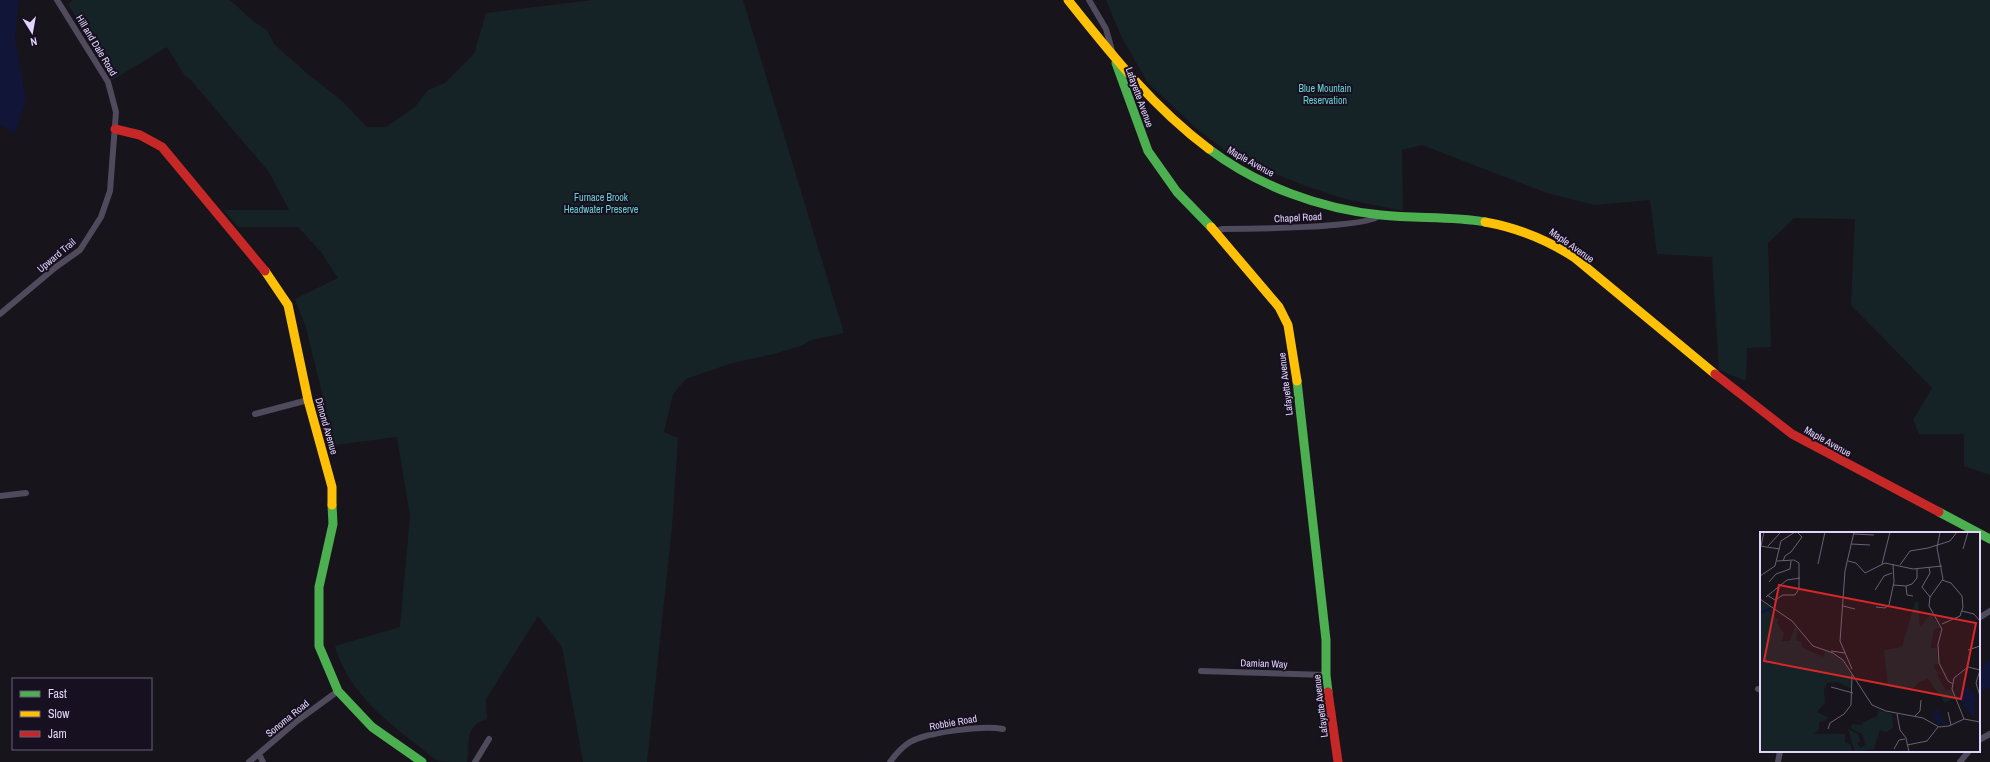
<svg xmlns="http://www.w3.org/2000/svg" width="1990" height="762" viewBox="0 0 1990 762" font-family="'Archivo Narrow',sans-serif">
<style>
.green{fill:#152327}
.water{fill:#111537}
.lines{fill:none;stroke-linecap:round;stroke-linejoin:round}
.street{stroke:#4f4a5c;stroke-width:6}
.fast{stroke:#4caf50;stroke-width:9}
.slow{stroke:#ffc107;stroke-width:9}
.jam{stroke:#c62828;stroke-width:9}
.labels{text-anchor:middle;stroke-width:4;stroke-linejoin:round;paint-order:stroke}
.street-label{font-size:10px;fill:#e2d5fa;stroke:#171020}
.park-label{font-size:10px;fill:#6ad0d0;stroke:#171020}
.inset-river{fill:none;stroke:#111537;stroke-width:2}
.inset-road{fill:none;stroke:#696175;stroke-width:1}
.view{fill:#d62828;fill-opacity:0.15;stroke:#d62828;stroke-width:2}
.inset-edge{fill:none;stroke:#e2d5fa;stroke-width:2}
</style>
<rect width="100%" height="100%" fill="#18141c"/>
<!-- green -->
<path class="green" d="M 73,0 L 230,0 L 253,21 L 267,30 L 274,44 L 310,76 L 341,100 L 367,127 L 386,127 L 415,107 L 428,90 L 445,83 L 474,54 L 486,13 L 593,0 L 743,0 L 844,333 L 811,340 L 803,345 L 774,354 L 732,363 L 686,379 L 673,394 L 664,432 L 678,438 L 672,527 L 647,762 L 583,762 L 562,647 L 538,616 L 486,699 L 487,719 C 463,726 471,743 467,762 C 459,762 446,762 439,761 C 430,757 421,747 412,741 C 379,715 347,688 335,646 L 400,627 L 410,516 L 397,437 L 335,445 L 306,328 L 295,299 L 338,278 L 321,252 L 298,227 L 238,227 L 224,210 L 289,210 L 269,172 L 189,78 L 185,76 L 167,47 L 111,81 L 103,62 L 68,4 Z
M 1106,0 L 1990,0 L 1990,475 L 1964,466 L 1964,434 L 1919,434 L 1913,420 L 1932,388 L 1851,305 L 1855,219 L 1794,218 L 1768,243 L 1771,347 L 1747,348 L 1746,381 L 1719,370 L 1712,257 L 1657,254 L 1650,200 L 1595,205 L 1547,193 L 1422,145 L 1402,150 L 1403,211 L 1345,199 L 1303,185 L 1254,165 L 1225,150 L 1196,128 L 1148,83 L 1121,36 Z"/>
<!-- water -->
<path class="water" d="M 0,0 L 19,0 L 15,36 L 26,100 L 15,133 L 0,125 Z
M 1990,658 L 1990,688 L 1979,692 L 1979,672 Z"/>
<g class="lines">
<!-- street -->
<path class="street" d="M 1089,0 L 1106,29 L 1113,54
M 1215,231 L 1223,229 C 1245,229 1371,228 1380,215
M 0,314 L 56,267 L 80,250 L 101,217 L 110,191 L 116,112 L 108,82 L 57,0
M 255,414 L 308,400
M 0,496 L 26,493
M 1979,618 L 1990,611
M 1201,671 L 1326,675
M 1758,689 L 1761,690
M 1979,740 L 1990,734
M 259,754 L 263,762
M 249,762 L 297,721 L 338,691
M 475,762 L 489,739
M 890,762 C 895,755 902,747 910,742 C 928,732 983,725 1003,729
M 1778,762 L 1780,751
M 1960,762 L 1969,751"/>
<!-- fast -->
<path class="fast" d="M 1116,63 L 1148,151 L 1177,192 L 1211,227
M 1209,149 C 1258,186 1321,209 1381,215 C 1416,219 1451,216 1485,222
M 1297,381 L 1326,640 L 1326,675 L 1328,692
M 332,505 L 333,524 L 319,587 L 319,646 L 338,691 L 372,727 L 422,762
M 1939,512 L 1990,539"/>
<!-- slow -->
<path class="slow" d="M 1068,0 C 1111,54 1153,107 1209,149
M 1485,222 C 1519,228 1546,239 1575,258 L 1715,374
M 1211,227 L 1279,307 L 1288,325 L 1297,381
M 265,271 L 288,305 L 308,400 L 332,487 L 332,505"/>
<!-- jam -->
<path class="jam" d="M 115,129 L 140,135 L 162,147 L 265,271
M 1715,374 L 1792,434 L 1939,512
M 1328,692 L 1338,762"/>
</g>
<g class="labels">
<!-- street labels -->
<g class="street-label">
<text transform="translate(97 45) rotate(59)" y="4">Hill and Dale Road</text>
<text transform="translate(1140 97) rotate(70)" y="4">Lafayette Avenue</text>
<text transform="translate(1251 161) rotate(29)" y="4">Maple Avenue</text>
<text transform="translate(1298 217) rotate(-3)" y="4">Chapel Road</text>
<text transform="translate(1572 245) rotate(35)" y="4">Maple Avenue</text>
<text transform="translate(56 255) rotate(-40)" y="4">Upward Trail</text>
<text transform="translate(1285 384) rotate(-97)" y="4">Lafayette Avenue</text>
<text transform="translate(327 426) rotate(74)" y="4">Dimond Avenue</text>
<text transform="translate(1828 441) rotate(29)" y="4">Maple Avenue</text>
<text transform="translate(1264 663) rotate(2)" y="4">Damian Way</text>
<text transform="translate(1320 706) rotate(-97)" y="4">Lafayette Avenue</text>
<text transform="translate(287 718) rotate(-39)" y="4">Sonoma Road</text>
<text transform="translate(953 722) rotate(-10)" y="4">Robbie Road</text>
</g>
<!-- park labels -->
<g class="park-label">
<text x="1325" y="92">Blue Mountain<tspan x="1325" dy="12">Reservation</tspan></text>
<text x="601" y="201">Furnace Brook<tspan x="601" dy="12">Headwater Preserve</tspan></text>
</g>
</g>
<!-- overview -->
<g transform="translate(1760 532)">
<rect width="220" height="220" fill="#18141c"/>
<path d="M 3,69 L 14,76 L 11,81 L 15,83 L 15,86 L 19,87 L 17,91 L 24,101 L 22,109 L 30,109 L 35,95 L 38,97 L 36,108 L 42,110 L 42,115 L 63,125 L 66,119 L 72,121 L 82,127 L 91,142 L 92,157 L 77,150 L 67,151 L 64,157 L 65,171 L 57,180 L 69,186 L 59,191 L 59,197 L 54,202 L 85,202 L 85,210 L 91,213 L 92,220 L 0,220 L 0,77 ZM 155,70 L 158,70 L 160,95 L 171,82 L 181,96 L 174,97 L 171,116 L 177,116 L 178,132 L 173,133 L 176,139 L 183,142 L 177,141 L 178,145 L 186,159 L 192,157 L 195,165 L 185,171 L 168,147 L 159,150 L 153,156 L 128,155 L 124,118 L 142,115 ZM 119,178 L 132,182 L 133,196 L 126,200 L 120,198 L 114,217 L 95,220 L 88,197 L 98,202 L 100,209 L 97,212 L 101,216 L 105,213 L 103,203 L 91,196 L 92,192 L 102,193 L 102,191 L 117,184 Z" fill="#152327"/>
<path d="M 203,154 L 213,159 L 217,169 L 213,171 L 215,179 L 214,187 L 199,167 ZM 179,177 L 179,185 L 185,188 L 186,193 L 175,191 L 177,188 L 174,187 L 173,178 Z" fill="#111537"/>
<path class="inset-river" d="M 0,81 L 15,75"/>
<path class="inset-road" d="M 180,0 L 177,16 L 183,47 L 170,65 L 169,74 L 182,97 L 178,112 L 179,131 L 188,149 L 193,152M 94,2 L 114,3M 91,12 L 110,13M 0,14 L 20,17M 1,14 L 4,0M 8,14 L 21,0M 203,17 L 208,0M 23,29 L 25,24 L 31,20 L 42,5 L 38,1M 88,29 L 96,31 L 105,41 L 125,31 L 153,37 L 182,34M 58,32 L 65,0M 122,32 L 130,0M 140,33 L 150,19 L 168,16 L 190,9 L 197,0M 169,35 L 170,41 L 162,55 L 170,65M 0,44 L 15,34 L 21,9 L 35,0M 9,50 L 16,42 L 30,37 L 31,29M 133,53 L 146,54 L 152,52 L 157,46 L 157,37M 146,54 L 147,63 L 153,64M 115,58 L 124,44 L 132,41M 7,63 L 15,68 L 23,63 L 35,63 L 39,57 L 39,31 L 34,28 L 17,29M 6,65 L 27,48 L 40,46M 0,67 L 32,89 L 53,114 L 73,121 L 83,128 L 112,173 L 126,179 L 163,186 L 179,195 L 189,194 L 204,187 L 220,190M 83,74 L 95,77M 116,75 L 125,76 L 129,73 L 134,50 L 133,32M 202,79 L 214,82 L 220,89M 182,92 L 200,84 L 203,75 L 202,64 L 191,51 L 182,48M 208,118 L 220,114M 71,119 L 85,121M 92,137 L 80,109 L 85,39 L 94,0M 220,138 L 216,151 L 220,164M 71,155 L 93,161M 188,180 L 191,193M 137,182 L 140,198 L 146,206 L 149,220M 155,184 L 160,179 L 161,168M 204,187 L 192,157 L 194,146 L 208,135 L 220,138M 68,197 L 70,191 L 84,182 L 91,173 L 92,143M 147,213 L 167,209 L 178,195M 134,217 L 139,208 L 145,207"/>
<path class="view" d="M 19,53 L 216,91 L 201,167 L 4,129 Z"/>
<rect width="220" height="220" class="inset-edge"/>
</g>
<!-- legend -->
<rect x="12" y="678" width="140" height="72" fill="#171020" stroke="#685f77"/>
<rect x="20" y="691" width="20" height="6" fill="#4caf50" stroke="#685f77"/>
<text x="48" y="698" font-size="12" fill="#e2d5fa">Fast</text>
<rect x="20" y="711" width="20" height="6" fill="#ffc107" stroke="#685f77"/>
<text x="48" y="718" font-size="12" fill="#e2d5fa">Slow</text>
<rect x="20" y="731" width="20" height="6" fill="#c62828" stroke="#685f77"/>
<text x="48" y="738" font-size="12" fill="#e2d5fa">Jam</text>
<!-- north arrow -->
<g transform="translate(32 32) rotate(169)" stroke="#171020" stroke-width="3" paint-order="stroke">
<path d="M0-3L7 15L0 10L-7 15Z" fill="#e2d5fa"/>
<text y="-6" font-size="11" font-weight="bold" text-anchor="middle" fill="#e2d5fa">N</text>
</g>
</svg>
